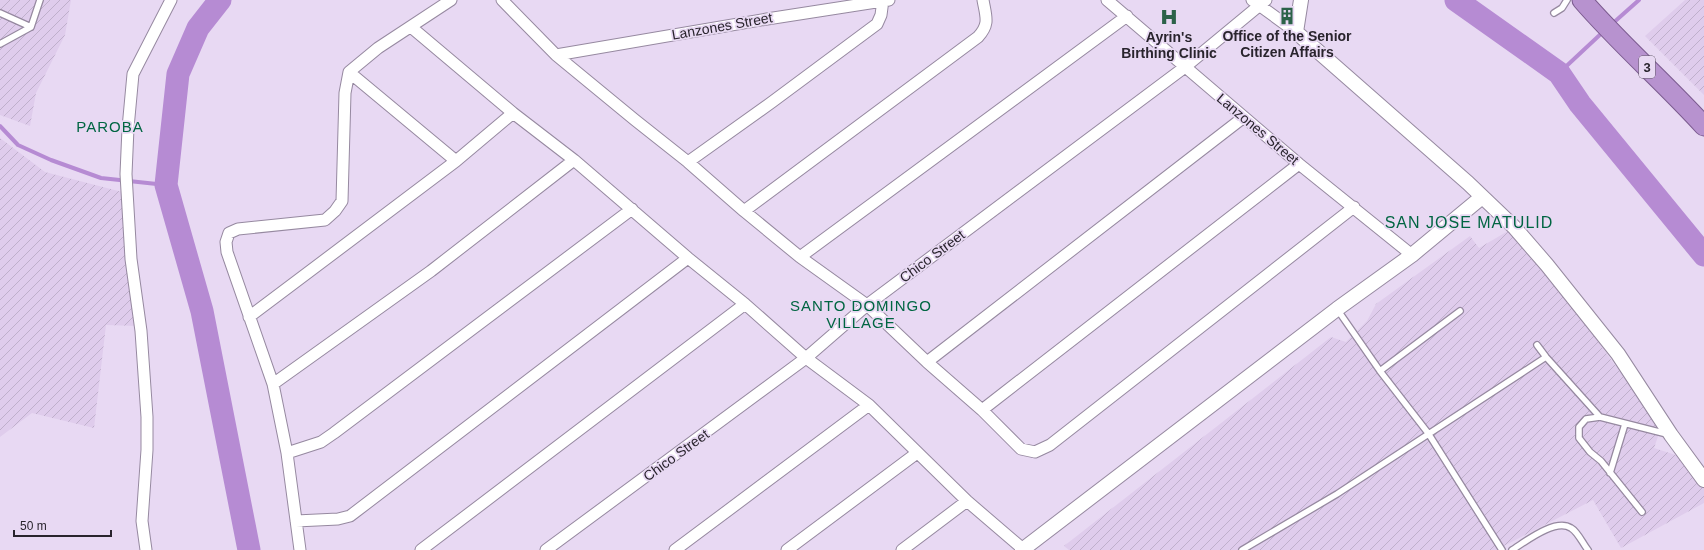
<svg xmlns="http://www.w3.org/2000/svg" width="1704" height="550" viewBox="0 0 1704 550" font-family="Helvetica,sans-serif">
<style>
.industrial{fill:url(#industrial-furrows)}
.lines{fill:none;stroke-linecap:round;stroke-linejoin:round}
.stream{stroke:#b68bd3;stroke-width:4}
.river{stroke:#b68bd3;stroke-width:23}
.service-casing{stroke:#9689a0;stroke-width:8}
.minor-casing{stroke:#9689a0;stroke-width:13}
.tertiary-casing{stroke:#9689a0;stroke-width:16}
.trunk-casing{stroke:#7a5a8e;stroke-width:21}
.service{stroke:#fff;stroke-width:5.5}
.minor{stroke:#fff;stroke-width:11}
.tertiary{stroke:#fff;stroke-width:14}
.trunk{stroke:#b792cf;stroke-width:19}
.labels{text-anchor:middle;stroke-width:3.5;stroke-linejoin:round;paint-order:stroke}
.shield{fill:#e8d9f3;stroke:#625a68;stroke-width:1}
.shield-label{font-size:13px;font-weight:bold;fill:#29242d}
.street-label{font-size:14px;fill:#29242d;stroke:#e8d9f3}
.poi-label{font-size:14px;font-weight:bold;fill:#29242d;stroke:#e8d9f3}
.neighbourhood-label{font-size:15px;letter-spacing:1px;fill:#006542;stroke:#e8d9f3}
.quarter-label{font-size:16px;letter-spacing:1px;fill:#006542;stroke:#e8d9f3}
</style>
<defs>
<pattern id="industrial-furrows" width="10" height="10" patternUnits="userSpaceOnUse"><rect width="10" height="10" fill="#dfccec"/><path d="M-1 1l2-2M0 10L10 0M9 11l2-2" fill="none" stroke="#bfafcb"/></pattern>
</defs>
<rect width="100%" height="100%" fill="#e8d9f3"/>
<!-- industrial -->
<path class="industrial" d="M 0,0 L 71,0 L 65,35 L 36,93 L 30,126 L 0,115 Z
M 1685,0 L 1704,0 L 1704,95 L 1645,36 Z
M 0,138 L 45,172 L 126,193 L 137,326 L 106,325 L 94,428 L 32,413 L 0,437 Z
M 1508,231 L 1582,319 L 1614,364 L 1662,425 L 1654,448 L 1688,459 L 1704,485 L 1704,503 L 1621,548 L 1593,500 L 1496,550 L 1069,550 L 1064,546 L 1331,337 L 1346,342 L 1367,321 L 1376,304 L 1470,236 L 1479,248 Z"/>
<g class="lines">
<!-- stream -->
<path class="stream" d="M 1612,24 L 1639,0
M 1559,73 L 1604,31
M 0,126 L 18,145 L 51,160 L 101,178 L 166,185"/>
<!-- river -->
<path class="river" d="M 220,0 L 198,28 L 178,74 L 166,185 L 202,311 L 249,550
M 1456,0 L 1559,73 L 1580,104 L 1704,255"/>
<!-- service casing -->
<g class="service-casing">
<path id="service" d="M 0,13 L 31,27
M 1554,13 L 1562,8 L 1567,0
M 0,44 L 31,27 L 40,0
M 1337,309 L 1380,371 L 1428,433 L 1502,550
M 1537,345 L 1546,357 L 1600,417 L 1667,434
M 1380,371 L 1460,311
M 1600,417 L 1586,419 L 1579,427 L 1579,438 L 1590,452 L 1601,461 L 1642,512
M 1610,473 L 1625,424
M 1242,550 L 1337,494 L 1546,357
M 1512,550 C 1525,542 1555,518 1571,528 C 1578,532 1583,544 1588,550"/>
</g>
<!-- minor casing -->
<g class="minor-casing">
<path id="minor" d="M 502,0 L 556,55 L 635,120 L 688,162 L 744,211 L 800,257 L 867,305 L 927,362 L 982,410 L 1021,449 L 1035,452 L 1050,445 L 1354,207
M 1107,0 L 1299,164 L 1412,255
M 1252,0 L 1296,32
M 411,27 L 513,113 L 574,160 L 688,258 L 745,304 L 806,358 L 869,405 L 967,501 L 1023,549
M 556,55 L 767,19 L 889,0
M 349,72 L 456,161
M 688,162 L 772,102 L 877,24 L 881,15 L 883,0
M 744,211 L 978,37 C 990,24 986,17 983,0
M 800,257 L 1127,16
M 249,317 L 456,161 L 513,113
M 927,362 L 1244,117
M 273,384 L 431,271 L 574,160
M 982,410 L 1299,164
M 287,453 L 321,442 L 334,433 L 632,209
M 296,521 L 338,519 L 350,516 L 688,258
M 146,550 L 142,521 L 147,450 L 147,417 L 141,331 L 131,259 L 126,174 L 128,128 L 133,74 L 171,0
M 300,550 L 287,453 L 273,384 L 227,252 L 226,242 L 229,233 L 238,229 L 325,220 L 335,211 L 342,201 L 345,93 L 349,72 L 378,48 L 451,0
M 421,550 L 745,304
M 546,550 L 806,358 L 867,305 L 1185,67 L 1266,0
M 675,550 L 869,405
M 787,550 L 917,453
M 902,550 L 967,501"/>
</g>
<!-- tertiary casing -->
<g class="tertiary-casing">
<path id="tertiary" d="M 1301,0 L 1296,32 L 1468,183 L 1514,227 L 1547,265 L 1618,354 L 1671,435 L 1704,480
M 1022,550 L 1337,309 L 1412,255 L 1482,197"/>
</g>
<!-- trunk casing -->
<g class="trunk-casing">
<path id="trunk" d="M 1582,0 C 1620,44 1665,83 1704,126"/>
</g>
<!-- service -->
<use href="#service" class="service"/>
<!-- minor -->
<use href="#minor" class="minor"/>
<!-- tertiary -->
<use href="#tertiary" class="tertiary"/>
<!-- trunk -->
<use href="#trunk" class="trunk"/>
</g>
<!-- icons -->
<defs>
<g id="building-bare" transform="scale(1.38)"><path d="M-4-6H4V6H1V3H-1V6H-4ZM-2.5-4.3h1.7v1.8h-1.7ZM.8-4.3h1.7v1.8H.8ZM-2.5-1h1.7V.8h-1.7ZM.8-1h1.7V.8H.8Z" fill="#2c6249" stroke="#e8d9f3" stroke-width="2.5" paint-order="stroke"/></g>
<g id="hospital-bare" transform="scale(1.38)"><path d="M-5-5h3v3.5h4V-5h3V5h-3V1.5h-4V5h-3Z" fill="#2c6249" stroke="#e8d9f3" stroke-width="2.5" paint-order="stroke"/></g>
</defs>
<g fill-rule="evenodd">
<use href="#building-bare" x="1287" y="16"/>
<use href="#hospital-bare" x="1169" y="17"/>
</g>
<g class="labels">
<!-- shield labels -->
<rect class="shield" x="1639" y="56" width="16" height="22" rx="3"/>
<g class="shield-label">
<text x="1647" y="72">3</text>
</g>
<!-- street labels -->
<g class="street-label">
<text transform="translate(722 26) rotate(-10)" y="5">Lanzones Street</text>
<text transform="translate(1258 129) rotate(40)" y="5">Lanzones Street</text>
<text transform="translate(932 256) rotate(-37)" y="5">Chico Street</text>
<text transform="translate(676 455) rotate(-36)" y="5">Chico Street</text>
</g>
<!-- poi labels -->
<g class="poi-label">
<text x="1287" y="41">Office of the Senior<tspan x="1287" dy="16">Citizen Affairs</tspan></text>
<text x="1169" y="42">Ayrin's<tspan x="1169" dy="16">Birthing Clinic</tspan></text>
</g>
<!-- neighbourhood labels -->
<g class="neighbourhood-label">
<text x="110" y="132">PAROBA</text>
<text x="861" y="311">SANTO DOMINGO<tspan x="861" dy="17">VILLAGE</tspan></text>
</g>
<!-- quarter labels -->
<g class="quarter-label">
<text x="1469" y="228">SAN JOSE MATULID</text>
</g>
</g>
<!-- scale -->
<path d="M14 530v6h97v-6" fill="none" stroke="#29242d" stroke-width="2"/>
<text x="20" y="530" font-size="12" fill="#29242d" stroke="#e8d9f3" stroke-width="3" paint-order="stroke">50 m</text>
</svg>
